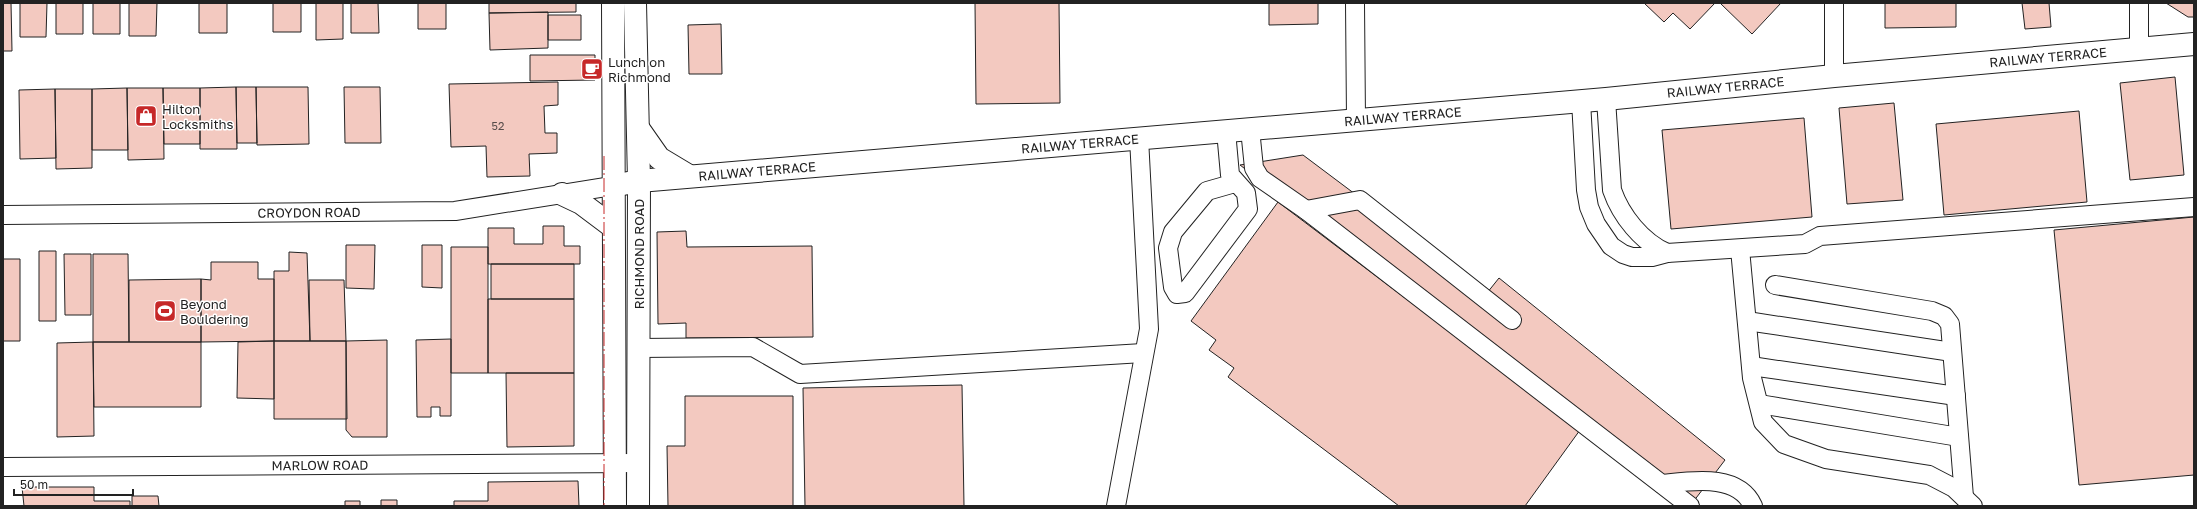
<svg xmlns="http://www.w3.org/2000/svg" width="2197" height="509" viewBox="0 0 2197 509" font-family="'Golos Text',sans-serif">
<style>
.building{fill:#f3c9c0;stroke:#222}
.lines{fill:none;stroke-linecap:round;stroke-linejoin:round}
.minor-casing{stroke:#222;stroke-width:20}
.major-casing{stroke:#222;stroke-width:24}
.minor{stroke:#fff;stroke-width:18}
.major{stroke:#fff;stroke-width:22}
.power{stroke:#c62828;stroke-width:1;stroke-dasharray:14 3 2 3;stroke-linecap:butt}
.labels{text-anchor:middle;stroke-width:3;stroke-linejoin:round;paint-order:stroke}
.number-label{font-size:11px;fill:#564c4a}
.street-label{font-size:13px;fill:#222;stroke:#fff}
.poi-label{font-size:13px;fill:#222;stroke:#fff;text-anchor:start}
</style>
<rect width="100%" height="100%" fill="#fff"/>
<!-- building -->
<path class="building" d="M 3,3 L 11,3 L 12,51 L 3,51 Z
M 20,3 L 47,3 L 46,37 L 20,37 Z
M 56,3 L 83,3 L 83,34 L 56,34 Z
M 93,3 L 120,3 L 120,34 L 93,34 Z
M 129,3 L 157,3 L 156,36 L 129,36 Z
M 199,3 L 227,3 L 227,33 L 199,33 Z
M 273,3 L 301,3 L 301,32 L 273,32 Z
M 316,3 L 343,3 L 343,39 L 316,40 Z
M 351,3 L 378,3 L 379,33 L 351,33 Z
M 418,3 L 446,3 L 446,29 L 418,29 Z
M 489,3 L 576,3 L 576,12 L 489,13 Z
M 975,3 L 1059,3 L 1060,103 L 976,104 Z
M 1269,3 L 1318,3 L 1318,24 L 1269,25 Z
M 1644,3 L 1715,3 L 1690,29 L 1673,13 L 1664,22 Z
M 1720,3 L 1781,3 L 1752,34 Z
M 1885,3 L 1956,3 L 1956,27 L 1885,28 Z
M 2022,3 L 2049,3 L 2051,27 L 2025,29 Z
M 2166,3 L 2194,3 L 2194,17 L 2188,17 Z
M 548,12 L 548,48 L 490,50 L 489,13 Z
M 548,15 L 581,15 L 581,40 L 548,40 Z
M 721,24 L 722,74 L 689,74 L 688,25 Z
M 530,55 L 595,55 L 595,80 L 530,81 Z
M 2175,77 L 2184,175 L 2130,180 L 2120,83 Z
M 558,82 L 558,105 L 544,106 L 545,133 L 557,133 L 557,153 L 529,154 L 530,176 L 487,177 L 486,146 L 451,147 L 449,84 Z
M 236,87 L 256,87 L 257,143 L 237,143 Z
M 236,87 L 237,149 L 200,149 L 200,88 Z
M 256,87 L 308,87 L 309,144 L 257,145 Z
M 344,87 L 380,87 L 381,143 L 345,143 Z
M 127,88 L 163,88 L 164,159 L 128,160 Z
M 127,88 L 128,150 L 92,150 L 92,89 Z
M 163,88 L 200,88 L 200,144 L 164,144 Z
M 55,89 L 92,89 L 92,168 L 56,169 Z
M 55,89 L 56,158 L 20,159 L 19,90 Z
M 1894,103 L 1903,200 L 1847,204 L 1839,108 Z
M 2079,111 L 2087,202 L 1944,215 L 1936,124 Z
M 1804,118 L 1812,217 L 1671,229 L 1662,130 Z
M 1303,155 L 1487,293 L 1499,278 L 1725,460 L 1690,506 L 1681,506 L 1240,165 Z
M 1278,202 L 1580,430 L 1525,506 L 1399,506 L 1228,377 L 1234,368 L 1209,350 L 1216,340 L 1191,321 Z
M 2194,217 L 2194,475 L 2079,485 L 2054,230 Z
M 543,226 L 564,226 L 564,246 L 580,246 L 580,264 L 488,264 L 488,228 L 514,228 L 514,244 L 543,244 Z
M 686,231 L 687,247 L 812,246 L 813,337 L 686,338 L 686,323 L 658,324 L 657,232 Z
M 346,245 L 375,245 L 374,289 L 346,288 Z
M 422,245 L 442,245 L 442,288 L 422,287 Z
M 451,247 L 488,247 L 488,373 L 451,373 Z
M 39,251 L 56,251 L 56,321 L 39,321 Z
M 289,252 L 307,253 L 310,341 L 274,341 L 274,271 L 289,271 Z
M 64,254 L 91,254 L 91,315 L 65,315 Z
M 93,254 L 128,254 L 129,342 L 93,342 Z
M 3,259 L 20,259 L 20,341 L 3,341 Z
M 211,262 L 258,262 L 258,279 L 274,279 L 274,341 L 201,342 L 201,279 L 211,280 Z
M 491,264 L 574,264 L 574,299 L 491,299 Z
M 201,279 L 201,342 L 129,342 L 129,280 Z
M 309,280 L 344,280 L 346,341 L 310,341 Z
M 488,299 L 574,299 L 574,373 L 488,373 Z
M 451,339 L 451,416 L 440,416 L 440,407 L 431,407 L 431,417 L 417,417 L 416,340 Z
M 387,340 L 387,437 L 352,437 L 346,430 L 346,341 Z
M 274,341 L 346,341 L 347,419 L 274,419 Z
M 274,341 L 274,399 L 237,398 L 238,342 Z
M 93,342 L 201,342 L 201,407 L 94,407 Z
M 93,342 L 94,436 L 57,437 L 57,343 Z
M 506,373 L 574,373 L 574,446 L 507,447 Z
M 962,385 L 964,506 L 805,506 L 803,388 Z
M 685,396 L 793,396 L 793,506 L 668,506 L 667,446 L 685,446 Z
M 578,481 L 579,506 L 454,506 L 454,501 L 488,501 L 488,482 Z
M 22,487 L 94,487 L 94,501 L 130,501 L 130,506 L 24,506 Z
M 132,496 L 158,496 L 159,506 L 132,506 Z
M 381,500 L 397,500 L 397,506 L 381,506 Z
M 345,501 L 360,501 L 360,506 L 345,506 Z"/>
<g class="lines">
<!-- minor casing -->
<g class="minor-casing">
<g id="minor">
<path d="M 1355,3 L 1356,120"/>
<path d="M 1834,3 L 1834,76"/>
<path d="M 2139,3 L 2139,50"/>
<path d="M 1606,99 L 1612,190 C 1621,216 1642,242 1667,253"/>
<path d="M 1581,101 L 1586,190 L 1589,207 L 1596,224 L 1611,246 L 1623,254 L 1632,257 L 1652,257 L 1667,253 L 1805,244 L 1820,236 L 2194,207"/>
<path d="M 1250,129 L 1254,168 L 1260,178 L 1306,210 L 1690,506"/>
<path d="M 1226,131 L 1230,175 L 1246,193 L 1248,209 L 1185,293 L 1177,294 L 1173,287 L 1168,248 L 1173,232 L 1207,191 L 1235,183"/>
<path d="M 1306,210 L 1360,200 L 1512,320"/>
<path id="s1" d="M 3,215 L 455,211 L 612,186"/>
<path d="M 1740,249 L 1752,378 L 1763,422 L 1784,444 L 1826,459 L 1929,475 L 1954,488 L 1973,506"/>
<path d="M 1775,285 L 1932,311 L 1944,316 L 1950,324 L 1964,497"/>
<path d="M 1747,321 L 1952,352"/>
<path d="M 638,348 L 753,347 L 800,374 L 1143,353"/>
<path d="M 1751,366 L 1956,396"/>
<path d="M 1759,404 L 1959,437"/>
<path id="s2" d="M 3,467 L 638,463"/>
<path d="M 1662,484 C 1692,481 1738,473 1753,506"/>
<path d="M 1116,506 L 1149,329 L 1139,138"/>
</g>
</g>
<!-- major casing -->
<g class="major-casing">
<g id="major">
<path d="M 613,3 L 615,506"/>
<path d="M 635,3 L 639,181 L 638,506"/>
<path d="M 638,128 L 659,158 L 689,176"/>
<path id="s3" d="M 612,186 L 639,181 L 1606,99 L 1834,76 L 2194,44"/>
<path d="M 562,194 L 581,203 L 613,227"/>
</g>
</g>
<!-- minor -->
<use href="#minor" class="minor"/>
<!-- major -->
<use href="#major" class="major"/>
<!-- power -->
<path class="power" d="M 604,156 L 604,506"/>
</g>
<!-- icons -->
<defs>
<g id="cafe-square" transform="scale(1.15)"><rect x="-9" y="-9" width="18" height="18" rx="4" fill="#c62828" stroke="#fff"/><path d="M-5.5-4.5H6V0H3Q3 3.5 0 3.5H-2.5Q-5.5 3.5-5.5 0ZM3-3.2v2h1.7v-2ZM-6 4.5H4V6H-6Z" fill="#fff"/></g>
<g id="shop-square" transform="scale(1.15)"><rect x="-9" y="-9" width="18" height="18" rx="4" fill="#c62828" stroke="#fff"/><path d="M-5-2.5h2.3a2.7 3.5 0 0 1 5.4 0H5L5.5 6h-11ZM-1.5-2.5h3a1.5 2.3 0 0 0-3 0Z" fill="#fff"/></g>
<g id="stadium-square" transform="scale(1.15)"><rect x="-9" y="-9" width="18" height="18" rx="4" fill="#c62828" stroke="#fff"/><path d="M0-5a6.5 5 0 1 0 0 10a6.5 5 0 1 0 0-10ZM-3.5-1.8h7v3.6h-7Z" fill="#fff"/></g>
</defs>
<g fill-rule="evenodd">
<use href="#cafe-square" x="592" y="69"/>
<use href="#shop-square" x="146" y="116"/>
<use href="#stadium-square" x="165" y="311"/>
</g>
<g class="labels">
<!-- number labels -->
<g class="number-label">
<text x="498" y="130">52</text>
</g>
<!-- street labels -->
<g class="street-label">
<text dy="5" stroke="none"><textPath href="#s3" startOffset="1442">RAILWAY TERRACE</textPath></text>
<text dy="5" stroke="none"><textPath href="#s3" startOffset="1118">RAILWAY TERRACE</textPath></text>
<text dy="5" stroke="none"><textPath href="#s3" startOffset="794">RAILWAY TERRACE</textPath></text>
<text dy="5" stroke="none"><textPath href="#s3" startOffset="470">RAILWAY TERRACE</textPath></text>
<text dy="5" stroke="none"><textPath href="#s3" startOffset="146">RAILWAY TERRACE</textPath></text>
<text dy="5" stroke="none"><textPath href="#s1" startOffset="306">CROYDON ROAD</textPath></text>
<text transform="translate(639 254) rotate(-90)" y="5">RICHMOND ROAD</text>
<text dy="5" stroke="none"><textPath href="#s2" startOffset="317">MARLOW ROAD</textPath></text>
</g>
<!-- poi labels -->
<g class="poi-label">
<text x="608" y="67">Lunch on<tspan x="608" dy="15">Richmond</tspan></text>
<text x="162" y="114">Hilton<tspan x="162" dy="15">Locksmiths</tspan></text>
<text x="180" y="309">Beyond<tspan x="180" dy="15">Bouldering</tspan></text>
</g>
</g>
<!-- border -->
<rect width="2197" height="509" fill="none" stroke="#222222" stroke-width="8"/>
<!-- scale -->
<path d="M14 489v6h119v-6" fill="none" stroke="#222222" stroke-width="2"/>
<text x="20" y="489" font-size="12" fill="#222222" stroke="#ffffff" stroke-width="3" paint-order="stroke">50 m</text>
</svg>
